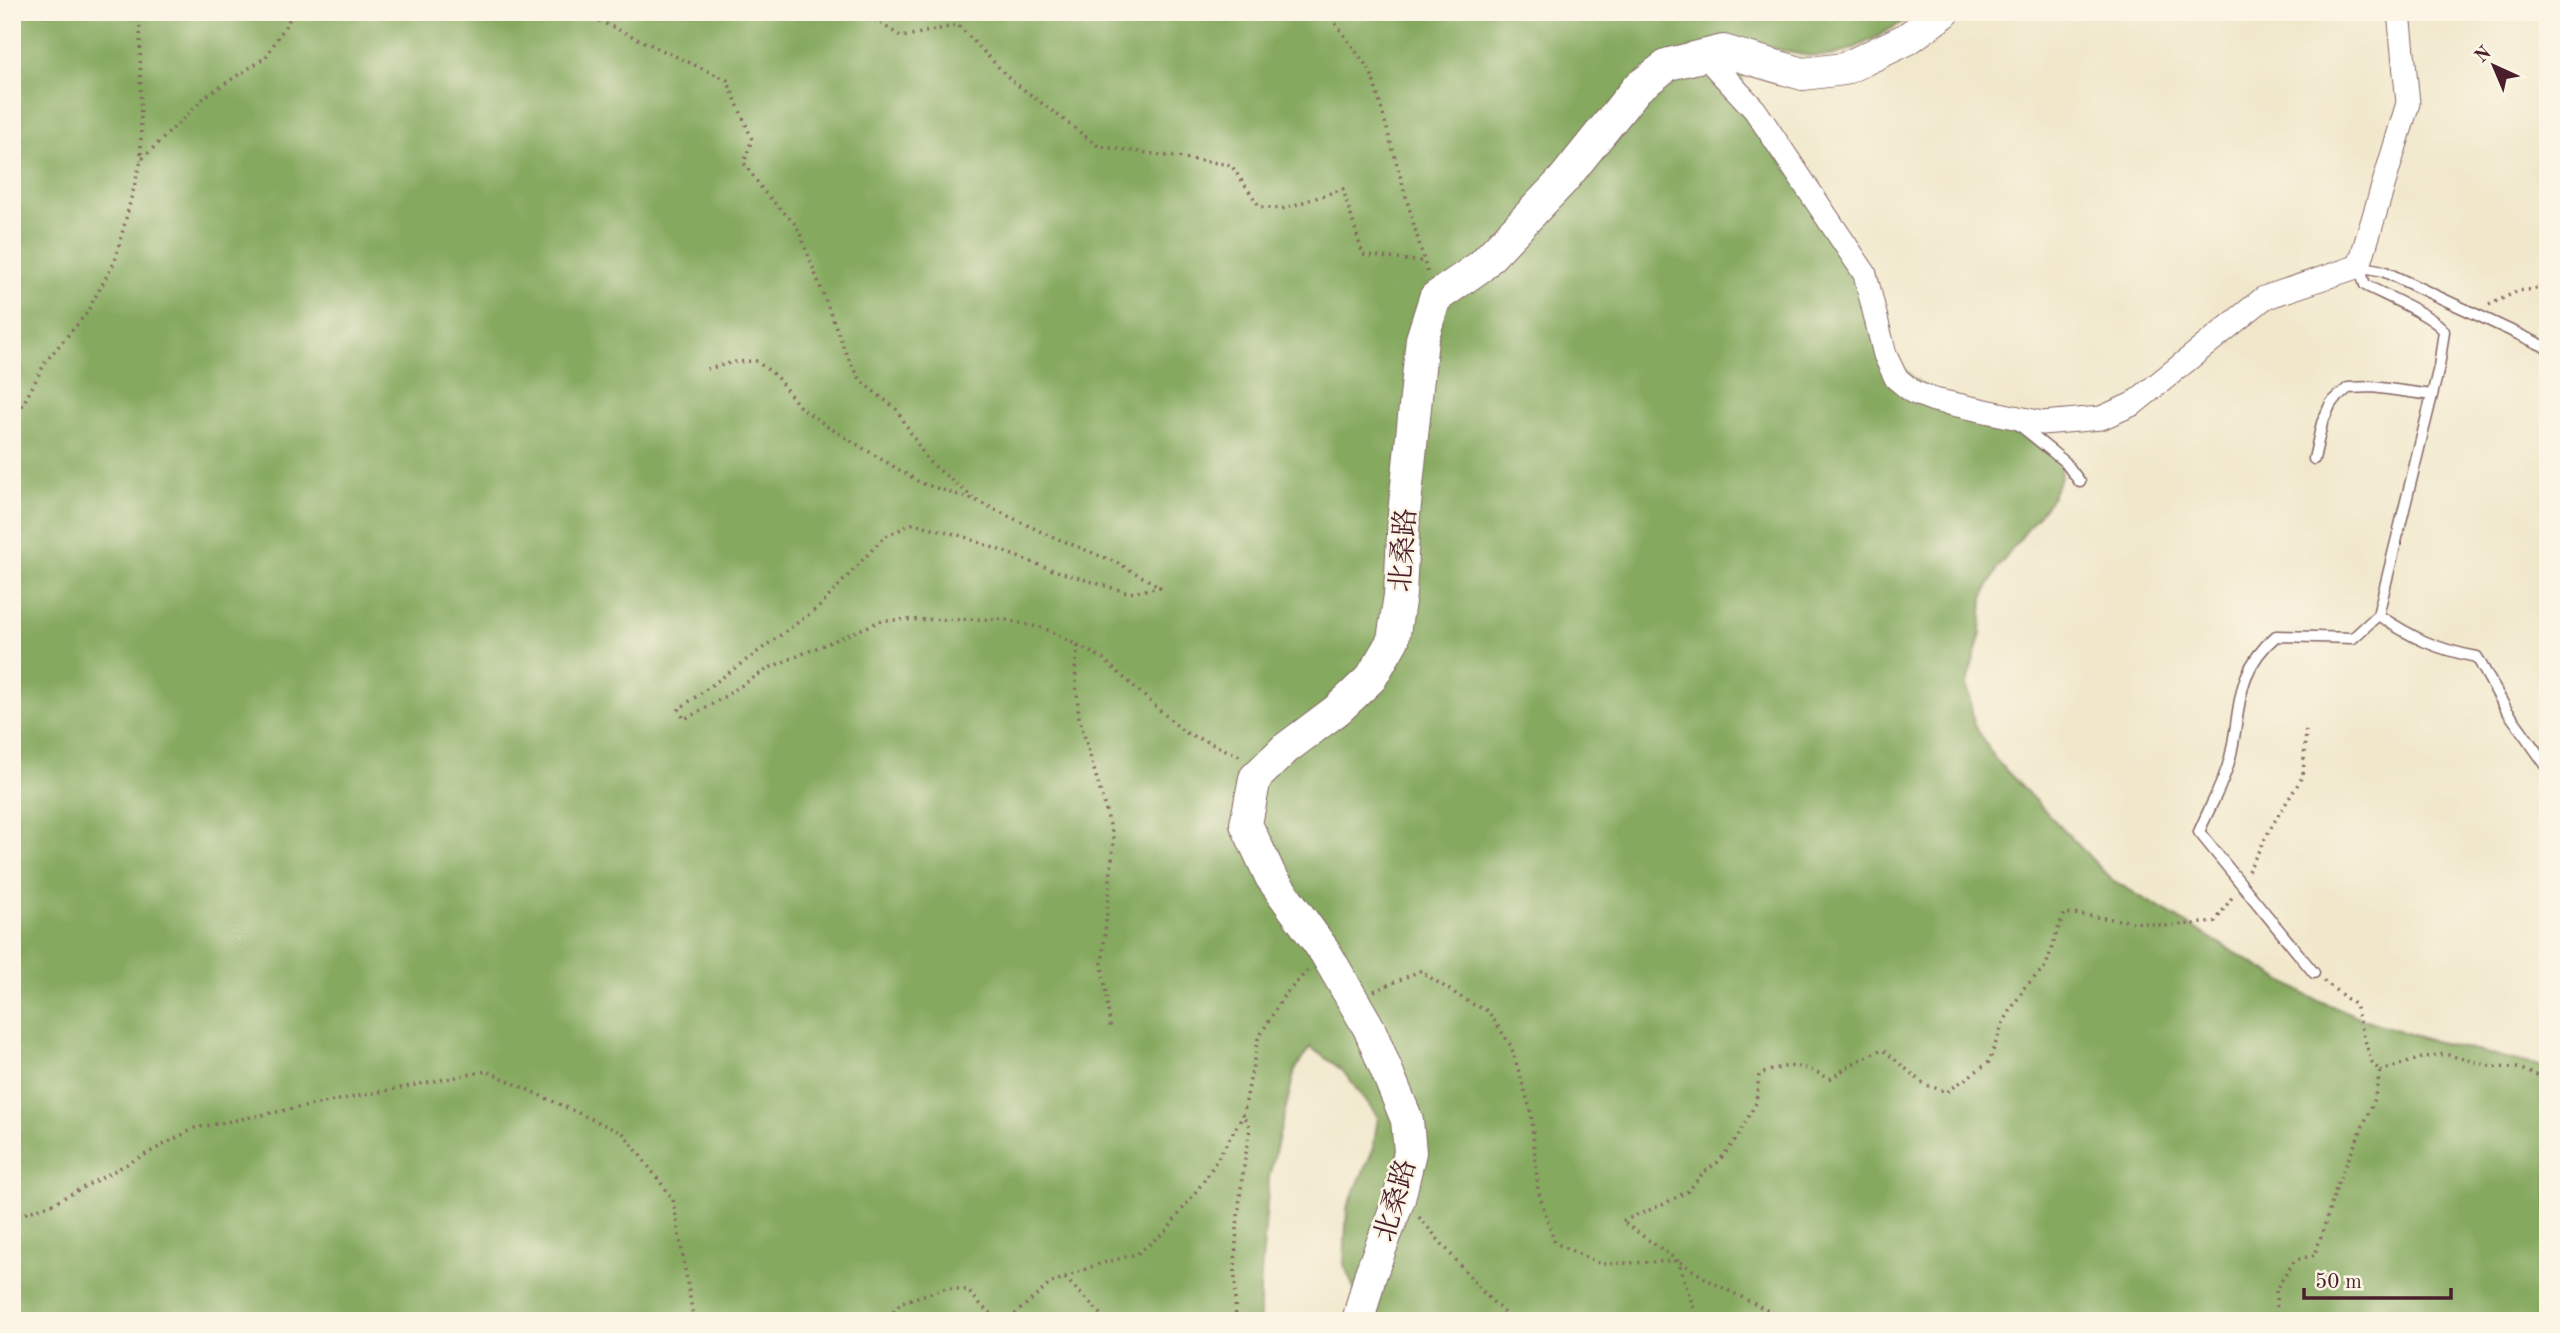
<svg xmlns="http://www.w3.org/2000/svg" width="2560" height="1333" viewBox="0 0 2560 1333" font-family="'Old Standard TT','Noto Serif SC',serif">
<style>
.forest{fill:#85a95e;stroke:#686444;stroke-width:2}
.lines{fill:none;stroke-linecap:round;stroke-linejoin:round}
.lane-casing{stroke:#846563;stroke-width:13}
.street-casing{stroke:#846563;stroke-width:25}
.secondary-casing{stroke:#846563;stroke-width:34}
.path{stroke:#846563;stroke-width:3.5;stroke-dasharray:2 5;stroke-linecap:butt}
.lane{stroke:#fff;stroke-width:10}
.street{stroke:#fff;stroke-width:23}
.secondary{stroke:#fff;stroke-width:32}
.labels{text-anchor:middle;stroke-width:5;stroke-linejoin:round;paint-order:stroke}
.street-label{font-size:28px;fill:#4a1f2b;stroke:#fcf5e5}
</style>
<rect width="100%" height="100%" fill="#fcf5e5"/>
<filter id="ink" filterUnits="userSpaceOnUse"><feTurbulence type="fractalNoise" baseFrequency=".0143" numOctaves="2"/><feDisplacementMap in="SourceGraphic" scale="14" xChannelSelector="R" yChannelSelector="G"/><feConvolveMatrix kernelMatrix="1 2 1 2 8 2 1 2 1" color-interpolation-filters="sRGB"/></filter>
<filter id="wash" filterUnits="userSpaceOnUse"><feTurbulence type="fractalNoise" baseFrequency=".00686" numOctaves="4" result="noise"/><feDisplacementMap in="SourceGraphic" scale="28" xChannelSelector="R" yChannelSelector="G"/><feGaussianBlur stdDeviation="1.57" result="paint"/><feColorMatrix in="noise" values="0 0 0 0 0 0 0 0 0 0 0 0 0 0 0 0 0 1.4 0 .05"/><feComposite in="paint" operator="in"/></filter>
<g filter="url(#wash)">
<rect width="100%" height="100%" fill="#f1e8cc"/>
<!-- forest -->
<path class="forest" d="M 12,12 L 1917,12 C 1896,27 1859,49 1834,55 C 1811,60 1775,49 1753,42 L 1736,106 L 1835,227 L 1885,350 L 1913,378 L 1942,400 L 2058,445 L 2061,477 L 2050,500 L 1997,569 L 1983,598 L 1981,632 L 1967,683 L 1974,724 L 1995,759 L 2111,879 L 2310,997 L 2369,1021 L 2425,1039 L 2548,1068 L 2548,1321 L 1367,1321 L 1344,1264 L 1347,1208 L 1373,1150 L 1378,1117 L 1342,1070 L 1310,1047 L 1295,1070 L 1269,1177 L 1260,1288 L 1260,1321 L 12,1321 Z"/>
</g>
<g filter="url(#ink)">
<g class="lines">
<!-- lane casing -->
<g class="lane-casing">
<path id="lane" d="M 2018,424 L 2065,462 L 2080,482
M 2314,459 L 2322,423 L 2331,403 L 2348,388 L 2373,387 L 2432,395
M 2378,615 C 2413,638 2435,649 2477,657 L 2506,709 L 2548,768
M 2314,973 L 2199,832 C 2209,808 2224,783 2230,758 C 2242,709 2233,673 2276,636 L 2353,638 L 2378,615 L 2439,367 L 2444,331 C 2434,316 2384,295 2365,285 L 2359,266 L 2383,271 L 2548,348"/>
</g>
<!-- street casing -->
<g class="street-casing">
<path id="street" d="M 1705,56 L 1755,110 L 1865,274 L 1885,355 L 1896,378 L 1913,392 L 1934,400 L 2042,423 L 2101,418 L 2133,404 L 2264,298 L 2359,266 L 2408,103 L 2399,12"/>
</g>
<!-- secondary casing -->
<g class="secondary-casing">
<path id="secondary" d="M 1358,1321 L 1370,1276 L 1399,1199 L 1410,1152 L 1407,1120 L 1369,1028 L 1325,952 L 1271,877 L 1246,824 L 1255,778 L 1285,749 L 1337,710 L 1371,678 L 1393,640 L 1400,595 L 1404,514 L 1422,339 L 1435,298 L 1481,266 L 1563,180 L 1637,88 L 1669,64 L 1723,51 L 1803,74 L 1844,69 L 1907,39 L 1944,12"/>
</g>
<!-- path -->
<path class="path" d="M 140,12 L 141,160
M 572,12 L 580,12
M 580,12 L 727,80 L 752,139 L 744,163 L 765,193 L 797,226 L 847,356 L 862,382 L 896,409 L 928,461 L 973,498
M 863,12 L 902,37 L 958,25 L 1010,79 L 1098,146 L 1231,165 L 1260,207 L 1282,209 L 1343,189 L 1363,255 L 1425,262
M 1327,12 L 1371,72 L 1428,275
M 12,16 L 15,12
M 2489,305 L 2518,291 L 2548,287
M 707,369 L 734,362 L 756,361 L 775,375 L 799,406 L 828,427 L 921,483 L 977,501 L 1046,534 L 1118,563 L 1160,587 L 1129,593 L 1050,569 L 962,536 L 914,523 L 884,537 L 819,607 L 679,709 L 684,719 L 703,710 L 769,668 L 883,620 L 1002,619 L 1046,629 L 1102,658 L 1184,732 L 1242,757
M 12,425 L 46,361 L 86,314 L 115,261 L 141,160 L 206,96 L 266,57 L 294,12
M 1078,646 L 1075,669 L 1079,717 L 1114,839 L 1102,964 L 1111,1031
M 2248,871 L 2273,824 L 2303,776 L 2306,728
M 1374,991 L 1420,971 L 1470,1003 L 1488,1011 L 1511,1046 L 1531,1112 L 1538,1191 L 1555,1243 L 1601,1264 L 1678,1261 L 1710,1281 L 1788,1321
M 2380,1071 L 2425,1057 L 2445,1054 L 2493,1067 L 2518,1068 L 2548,1079
M 1419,1217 L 1484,1293 L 1512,1321
M 12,1218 L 52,1204 L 195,1128 L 487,1071 L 624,1134 L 673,1199 L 694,1321
M 1065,1278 L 1108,1321
M 883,1321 L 902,1302 L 946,1288 L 967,1290 L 985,1309 L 1003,1321
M 1012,1321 L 1016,1313 L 1051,1283 L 1096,1265 L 1137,1254 L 1167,1230 L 1206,1178 L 1243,1116 L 1258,1039 L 1283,997 L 1307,971
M 1236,1321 C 1232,1256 1239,1192 1250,1128 L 1243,1116
M 1698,1321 L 1678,1261 L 1622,1221 L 1662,1205 L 1688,1191 L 1703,1173 L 1718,1162 L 1737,1138 L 1756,1103 L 1759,1075 C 1788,1062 1802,1064 1830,1079 L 1852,1064 L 1882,1049 L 1924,1084 L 1947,1092 L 1989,1062 L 2003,1023 L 2024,988 L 2046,966 L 2059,926 L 2065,913 L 2167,926 L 2215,922 L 2233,896
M 2277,1321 L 2276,1289 L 2295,1260 L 2315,1255 L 2338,1183 L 2374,1101 L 2380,1071 L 2371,1061 L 2355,1005 L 2324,981"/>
<!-- lane -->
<use href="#lane" class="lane"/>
<!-- street -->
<use href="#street" class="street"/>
<!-- secondary -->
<use href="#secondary" class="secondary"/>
</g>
</g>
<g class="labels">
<!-- street labels -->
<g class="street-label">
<text transform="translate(1402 550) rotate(-86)" y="10">北桑路</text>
<text transform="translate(1394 1200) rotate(-74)" y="10">北桑路</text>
</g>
</g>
<!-- margin -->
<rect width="2560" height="1333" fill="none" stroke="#fcf5e5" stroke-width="42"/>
<!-- north arrow -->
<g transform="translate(2494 66) rotate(316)" stroke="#fcf5e5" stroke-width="5" paint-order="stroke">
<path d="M0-5L12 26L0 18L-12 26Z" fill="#4a1f2b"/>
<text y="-10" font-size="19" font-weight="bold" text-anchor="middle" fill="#4a1f2b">N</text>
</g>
<!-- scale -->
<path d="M2304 1288v10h147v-10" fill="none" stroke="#4a1f2b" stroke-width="3.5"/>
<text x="2315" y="1288" font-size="21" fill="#4a1f2b" stroke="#fcf5e5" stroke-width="5" paint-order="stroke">50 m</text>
</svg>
